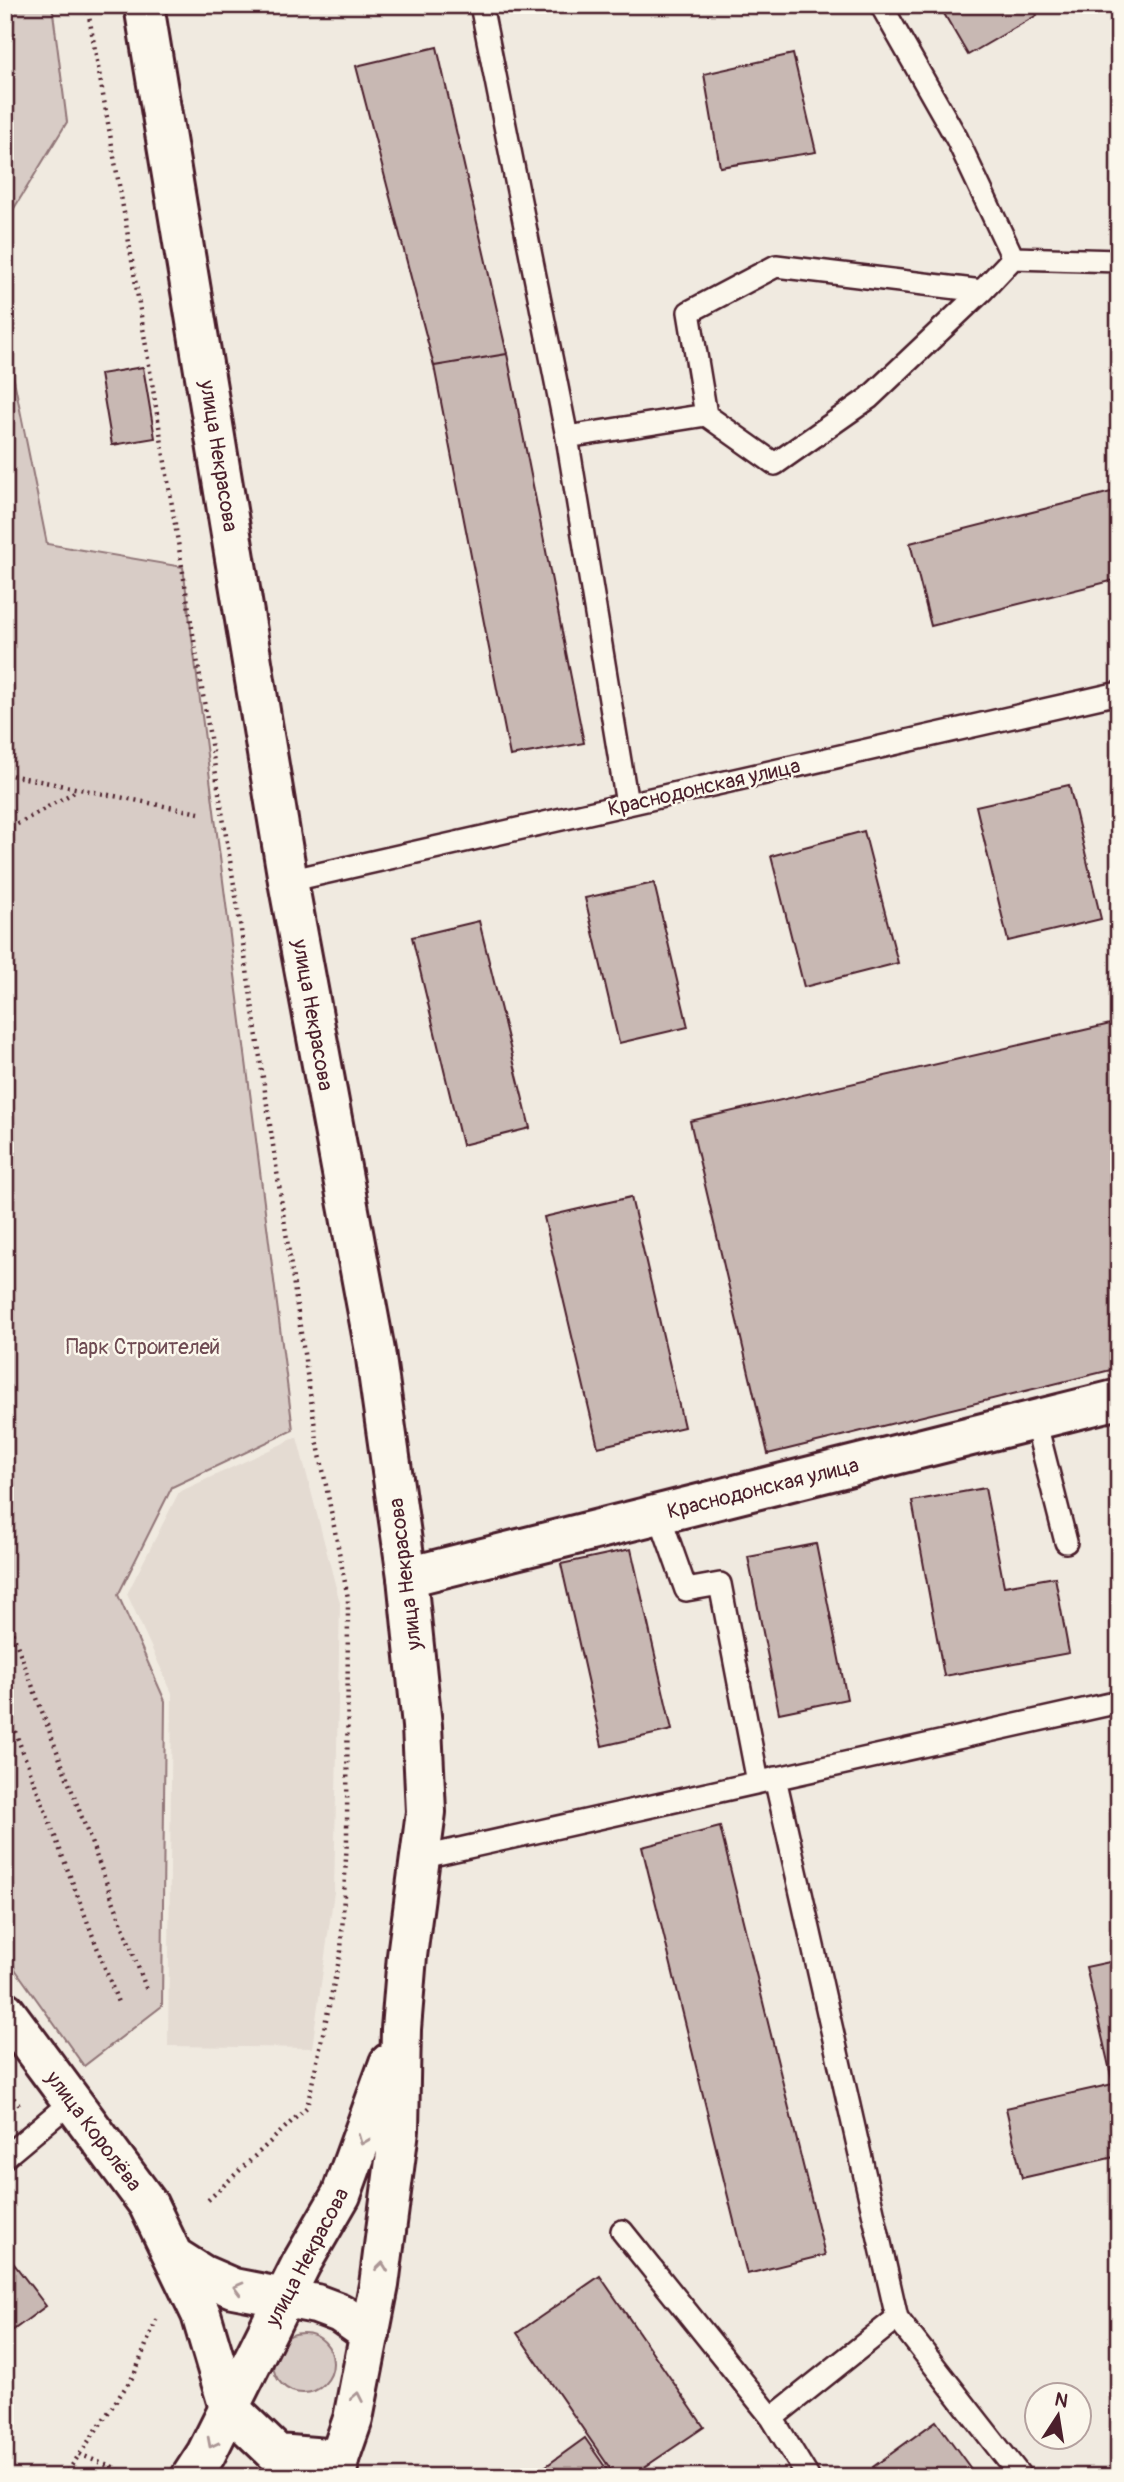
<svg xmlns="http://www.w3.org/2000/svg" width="1124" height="2482" viewBox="0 0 1124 2482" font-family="Pangolin,sans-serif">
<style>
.built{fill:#e4dbd2}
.green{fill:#d8ccc6;stroke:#917678;stroke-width:2}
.building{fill:#c8b8b3;stroke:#4a1f2b;stroke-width:2}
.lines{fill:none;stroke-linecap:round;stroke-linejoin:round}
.service-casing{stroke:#4a1f2b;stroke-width:26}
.minor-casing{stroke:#4a1f2b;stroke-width:44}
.tertiary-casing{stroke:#4a1f2b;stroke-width:44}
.secondary-casing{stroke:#4a1f2b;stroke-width:44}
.path{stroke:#4a1f2b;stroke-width:4.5;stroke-dasharray:2 5;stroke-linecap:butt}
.service{stroke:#fbf7ec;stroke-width:21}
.minor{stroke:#fbf7ec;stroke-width:38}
.tertiary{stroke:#fbf7ec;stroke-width:38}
.secondary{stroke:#fbf7ec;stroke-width:38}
.oneway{stroke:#ab9695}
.labels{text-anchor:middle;stroke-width:5;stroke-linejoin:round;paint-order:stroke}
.street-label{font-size:21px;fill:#4a1f2b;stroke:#fbf7ec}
.park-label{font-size:21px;fill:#6e4a52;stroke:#fbf7ec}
</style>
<rect width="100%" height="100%" fill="#f0eae0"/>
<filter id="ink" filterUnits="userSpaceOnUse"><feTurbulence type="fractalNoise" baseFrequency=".0143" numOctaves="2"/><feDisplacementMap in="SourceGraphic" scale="14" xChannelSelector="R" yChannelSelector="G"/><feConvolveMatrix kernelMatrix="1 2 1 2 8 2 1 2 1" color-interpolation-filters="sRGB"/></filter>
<g filter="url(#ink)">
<!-- built -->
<path class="built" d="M 297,1437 L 340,1603 L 334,1892 L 312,2048 L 168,2046 L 172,1693 L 127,1594 L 179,1492 Z"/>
<!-- green -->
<path class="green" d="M 5,5 L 52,5 L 67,122 L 5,223 Z
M 5,335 L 47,544 L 183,567 L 293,1430 L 172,1487 L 118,1595 L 165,1701 L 162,2006 L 84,2066 L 5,1955 Z
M273 2363a30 30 0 1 1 60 0a30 30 0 1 1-60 0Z"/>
<!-- building -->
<path class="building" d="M 939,5 L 1031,5 L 1037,15 L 968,55 Z
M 437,47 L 507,354 L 434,366 L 356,66 Z
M 793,54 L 816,152 L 720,167 L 704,74 Z
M 507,354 L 584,743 L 510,756 L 434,366 Z
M 143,367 L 155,438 L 112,445 L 100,374 Z
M 1119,490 L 1119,579 L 931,626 L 910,543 Z
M 1069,785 L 1101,919 L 1008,941 L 976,806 Z
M 864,831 L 898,963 L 804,987 L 771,856 Z
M 654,883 L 688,1027 L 619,1043 L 585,898 Z
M 479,921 L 530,1128 L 462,1145 L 412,937 Z
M 1119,1022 L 1119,1368 L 768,1454 L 690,1121 Z
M 631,1197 L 684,1427 L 598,1447 L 544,1217 Z
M 985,1488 L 1004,1586 L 1055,1577 L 1069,1653 L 944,1676 L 912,1501 Z
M 816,1544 L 847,1699 L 779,1713 L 748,1557 Z
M 631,1549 L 672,1730 L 602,1746 L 561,1564 Z
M 720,1827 L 825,2255 L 747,2274 L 642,1847 Z
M 1119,1960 L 1119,2156 L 1022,2178 L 1006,2108 L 1113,2084 L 1086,1967 Z
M 5,2252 L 46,2306 L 5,2336 Z
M 600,2276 L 704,2427 L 630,2477 L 616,2477 L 517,2333 Z
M 936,2421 L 977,2477 L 881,2477 L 873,2467 Z
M 585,2438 L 612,2477 L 531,2477 Z"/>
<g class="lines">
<!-- service casing -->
<g class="service-casing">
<path id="service" d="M 481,5 L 567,437 L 706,415 L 689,312 L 776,266 L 982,291 L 1013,258 L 1119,261
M 881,5 L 957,139 L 1013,258
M 706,415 L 775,464 L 869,398 L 982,291
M 567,437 L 627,804
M 288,881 L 1119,693
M 1035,1420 L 1066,1542
M 659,1514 L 686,1590 L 720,1584 L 758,1782
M 775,1778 L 897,2318 L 1021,2477
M 419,1858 L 1119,1702
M 5,2157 L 72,2101
M 622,2231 L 772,2418 L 808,2477
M 772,2418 L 897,2318"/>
</g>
<!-- minor casing -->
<g class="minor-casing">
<path id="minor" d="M 407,1577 L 1119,1399"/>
</g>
<!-- tertiary casing -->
<g class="tertiary-casing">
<path id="tertiary" d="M 5,2011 L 148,2204 L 201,2314 L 229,2408 L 277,2454 L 339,2459
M 173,2256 L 203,2275 L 233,2288 L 316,2304 L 340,2313 L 370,2334"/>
</g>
<!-- secondary casing -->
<g class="secondary-casing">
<path id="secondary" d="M 144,5 L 288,881 L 375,1351 L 407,1577 L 422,1726 L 426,1812 L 407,1956 L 401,2029 L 399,2130 L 379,2285 L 353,2419 L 339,2459 L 337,2477
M 191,2477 L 206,2454 L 301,2264 L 341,2195 L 389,2063"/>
</g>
<!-- path -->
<path class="path" d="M 87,5 L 126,224 L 237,903 L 316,1434 L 348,1598 L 347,1839 L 341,1951 L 307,2107 L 205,2203
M 5,774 L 199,813
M 5,831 L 78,790
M 5,1613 L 146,1988
M 5,1705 L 119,2005
M 5,2087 L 19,2105
M 79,2454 L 135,2477
M 64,2477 L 134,2375 L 158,2315"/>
<!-- service -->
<use href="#service" class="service"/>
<!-- minor -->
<use href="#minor" class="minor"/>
<!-- tertiary -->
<use href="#tertiary" class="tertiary"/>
<!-- secondary -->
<use href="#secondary" class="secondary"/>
</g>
<!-- one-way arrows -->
<defs><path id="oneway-chevron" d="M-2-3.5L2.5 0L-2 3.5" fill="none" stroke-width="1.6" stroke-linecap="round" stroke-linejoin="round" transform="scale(1.75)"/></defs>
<g class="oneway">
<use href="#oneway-chevron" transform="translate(363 2140) rotate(111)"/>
<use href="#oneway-chevron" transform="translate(382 2267) rotate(-83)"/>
<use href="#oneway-chevron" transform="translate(238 2288) rotate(-165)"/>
<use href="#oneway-chevron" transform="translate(357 2397) rotate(-79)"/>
<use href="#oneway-chevron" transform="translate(212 2443) rotate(117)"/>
</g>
</g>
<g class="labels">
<!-- street labels -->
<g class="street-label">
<text transform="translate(219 456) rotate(81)" y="7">улица Некрасова</text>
<text transform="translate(704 787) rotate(-13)" y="7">Краснодонская улица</text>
<text transform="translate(313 1015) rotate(80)" y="7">улица Некрасова</text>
<text transform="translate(763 1488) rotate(-14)" y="7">Краснодонская улица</text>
<text transform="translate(405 1574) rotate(-97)" y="7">улица Некрасова</text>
<text transform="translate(94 2131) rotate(53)" y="7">улица Королёва</text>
<text transform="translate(307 2257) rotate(-62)" y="7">улица Некрасова</text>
</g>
<!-- park labels -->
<g class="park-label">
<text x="143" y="1354">Парк Строителей</text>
</g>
</g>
<!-- margin -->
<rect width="1124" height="2482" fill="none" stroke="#fbf7ec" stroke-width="28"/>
<rect x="14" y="14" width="1096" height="2454" fill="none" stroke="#4a1f2b" stroke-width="2.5" filter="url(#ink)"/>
<!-- north arrow -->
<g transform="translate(1058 2416) rotate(12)"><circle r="33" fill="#fbf7ec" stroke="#b4a19f" stroke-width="2"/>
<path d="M0-5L12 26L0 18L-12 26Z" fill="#4a1f2b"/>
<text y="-10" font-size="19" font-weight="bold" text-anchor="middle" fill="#4a1f2b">N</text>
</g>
</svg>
